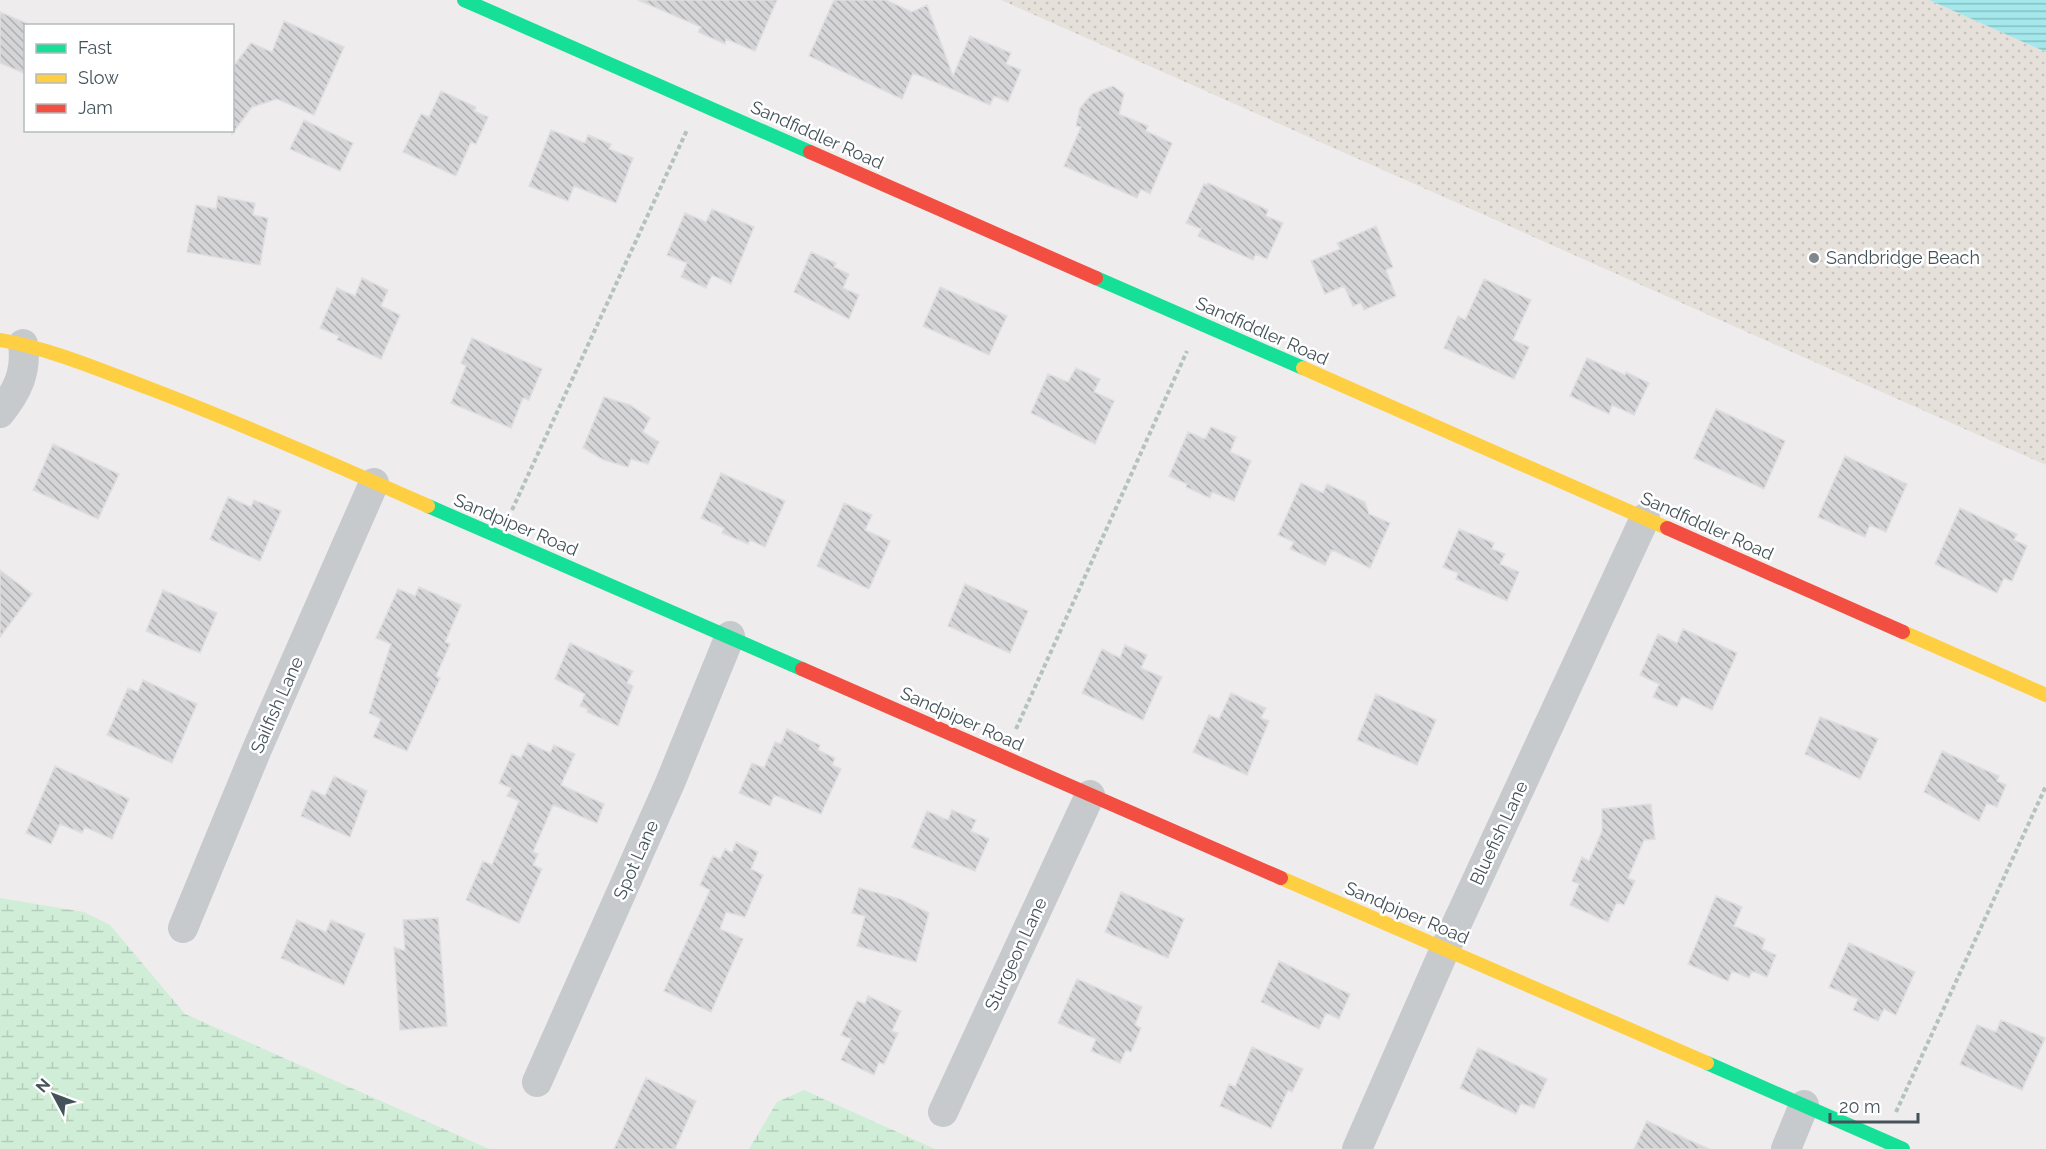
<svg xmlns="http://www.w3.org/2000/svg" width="2046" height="1149" viewBox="0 0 2046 1149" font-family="Raleway,sans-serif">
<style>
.wetland{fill:url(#wetland-marsh)}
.sand{fill:url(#sand-dots)}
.water{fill:url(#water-rules)}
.building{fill:url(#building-back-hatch);stroke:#dfdee0;stroke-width:1.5}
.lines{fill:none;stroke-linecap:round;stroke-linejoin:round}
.path{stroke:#b4c2bc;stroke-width:4;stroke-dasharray:4.5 3;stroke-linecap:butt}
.street{stroke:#c6cacc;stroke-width:30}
.fast{stroke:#16e098;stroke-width:14}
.slow{stroke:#ffcf43;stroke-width:14}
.jam{stroke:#f24e42;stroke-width:14}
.poi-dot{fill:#80888d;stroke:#fff;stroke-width:2}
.labels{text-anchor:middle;stroke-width:5;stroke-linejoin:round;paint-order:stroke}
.street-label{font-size:18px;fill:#445259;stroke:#fff}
.poi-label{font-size:18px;fill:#445259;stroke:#fff;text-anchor:start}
</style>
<defs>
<pattern id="wetland-marsh" width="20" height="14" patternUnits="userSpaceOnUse" patternTransform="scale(1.5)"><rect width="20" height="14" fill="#d0edd7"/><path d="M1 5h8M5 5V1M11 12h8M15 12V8" fill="none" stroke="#b4cdbb"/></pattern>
<pattern id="sand-dots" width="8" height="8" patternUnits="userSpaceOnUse" patternTransform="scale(1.5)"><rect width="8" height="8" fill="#e6e0db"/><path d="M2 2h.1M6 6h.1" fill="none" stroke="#c6c2be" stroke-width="1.8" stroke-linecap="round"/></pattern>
<pattern id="water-rules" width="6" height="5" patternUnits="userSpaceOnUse" patternTransform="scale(1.5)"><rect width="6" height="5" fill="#a4e8ec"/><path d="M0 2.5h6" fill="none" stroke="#87bfc2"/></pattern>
<pattern id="building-back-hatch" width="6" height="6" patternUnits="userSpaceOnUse" patternTransform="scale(1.5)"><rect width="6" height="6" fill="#d5d5d7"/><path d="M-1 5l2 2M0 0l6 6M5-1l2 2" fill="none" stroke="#aeafb1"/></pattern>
</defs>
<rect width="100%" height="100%" fill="#eeeced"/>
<!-- wetland -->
<path class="wetland" d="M 0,898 L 84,912 L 110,925 L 185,1014 L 489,1149 L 0,1149 Z
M 804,1090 L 935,1149 L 749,1149 L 777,1102 Z"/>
<!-- sand -->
<path class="sand" d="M 1001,0 L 1929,0 L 2046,52 L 2046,465 Z"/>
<!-- water -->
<path class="water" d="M 1929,0 L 2046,0 L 2046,52 Z"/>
<!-- building -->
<path class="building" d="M 638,0 L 777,0 L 755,51 L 726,39 L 725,44 L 698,32 L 701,27 Z
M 834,0 L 886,0 L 912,12 L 927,5 L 953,76 L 970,36 L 1011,53 L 1006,64 L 1021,70 L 1008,102 L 994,96 L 990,105 L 913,73 L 902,99 L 809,56 Z
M 0,12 L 26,23 L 26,74 L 0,63 Z
M 284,21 L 344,47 L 314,115 L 277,99 L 252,107 L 232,134 L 232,68 L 251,43 L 272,52 Z
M 1113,86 L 1124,94 L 1119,114 L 1148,126 L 1146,131 L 1172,143 L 1150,194 L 1141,189 L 1137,198 L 1064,166 L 1081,127 L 1076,126 L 1080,108 L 1092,94 Z
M 441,91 L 476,107 L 474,111 L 488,117 L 476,144 L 471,142 L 456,176 L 403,152 L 421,114 L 429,117 Z
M 304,120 L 353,143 L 340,171 L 290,149 Z
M 551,130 L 585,143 L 588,135 L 611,144 L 609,149 L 633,158 L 616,203 L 574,186 L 568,201 L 529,186 Z
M 1208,183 L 1268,210 L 1266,216 L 1283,223 L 1267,259 L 1256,254 L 1253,260 L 1198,236 L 1201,229 L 1186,223 L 1204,184 L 1207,185 Z
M 218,196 L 255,203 L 253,215 L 268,218 L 260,265 L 187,252 L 196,205 L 216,209 Z
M 712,209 L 754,227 L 731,284 L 712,275 L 706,288 L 681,277 L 687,263 L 667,255 L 685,213 L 706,222 Z
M 1376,226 L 1393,267 L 1386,270 L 1396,296 L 1364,310 L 1361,303 L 1353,306 L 1344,286 L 1325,294 L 1311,261 L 1340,249 L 1337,243 Z
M 811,252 L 836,263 L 834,267 L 849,274 L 843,288 L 859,295 L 849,319 L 794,292 Z
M 362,278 L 388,290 L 381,306 L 400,315 L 381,359 L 337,340 L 339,336 L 320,328 L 337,288 L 355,296 Z
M 1484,279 L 1531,300 L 1513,340 L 1529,347 L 1514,379 L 1444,348 L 1458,316 L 1465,320 Z
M 940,287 L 1007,316 L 989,355 L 923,326 Z
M 472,338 L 542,369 L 529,400 L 523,398 L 511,428 L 451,403 L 466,366 L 461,363 Z
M 1587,358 L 1625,375 L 1626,372 L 1649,383 L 1634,415 L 1612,405 L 1609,414 L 1570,396 Z
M 1076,368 L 1100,379 L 1094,392 L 1114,401 L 1095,444 L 1031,413 L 1048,374 L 1068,382 Z
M 604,397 L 630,405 L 650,418 L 643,432 L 659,442 L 648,464 L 631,459 L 628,467 L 604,460 L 583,448 Z
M 1716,409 L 1785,441 L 1764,489 L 1694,458 Z
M 1211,427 L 1236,437 L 1230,452 L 1251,461 L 1234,501 L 1212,492 L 1210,498 L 1186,487 L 1187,484 L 1169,476 L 1188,432 L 1205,439 Z
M 53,444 L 119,474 L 98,519 L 33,490 Z
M 1845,456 L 1907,484 L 1886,532 L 1870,525 L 1865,537 L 1818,517 Z
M 721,473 L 785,501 L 765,547 L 750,540 L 748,544 L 722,533 L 724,528 L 701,518 Z
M 1301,483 L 1323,493 L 1327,484 L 1365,502 L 1369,514 L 1390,523 L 1370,568 L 1332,550 L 1325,565 L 1290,549 L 1294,542 L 1278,535 Z
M 228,497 L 251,507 L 254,500 L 281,511 L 260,561 L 210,539 Z
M 844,503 L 872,515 L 865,530 L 890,541 L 869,589 L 817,566 Z
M 1960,508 L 2017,534 L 2014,540 L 2027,546 L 2012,581 L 2004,578 L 1997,593 L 1935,564 Z
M 1459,529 L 1494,543 L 1492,549 L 1505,554 L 1500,564 L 1519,572 L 1507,601 L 1456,579 L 1458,573 L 1443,567 Z
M 0,570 L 32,594 L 0,637 Z
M 965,584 L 1028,611 L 1010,653 L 948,626 Z
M 419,587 L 461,605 L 445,642 L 450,644 L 436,676 L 440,678 L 407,751 L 373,737 L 381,719 L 369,713 L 391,644 L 376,638 L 398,589 L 415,596 Z
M 163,590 L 217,613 L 200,653 L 146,631 Z
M 1683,629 L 1737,653 L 1712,710 L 1682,696 L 1677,707 L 1653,697 L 1659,684 L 1640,675 L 1658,634 L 1677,643 Z
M 570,643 L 633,671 L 627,683 L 633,686 L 618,726 L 587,712 L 588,709 L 580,706 L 585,694 L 555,679 Z
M 1125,645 L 1147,655 L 1141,668 L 1162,677 L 1143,720 L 1082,693 L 1102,649 L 1120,658 Z
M 143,680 L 197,704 L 172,763 L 107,735 L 128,688 L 138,692 Z
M 1231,693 L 1266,708 L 1261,718 L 1269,721 L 1247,775 L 1193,752 L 1209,715 L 1219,719 Z
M 1376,694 L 1436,720 L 1417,765 L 1357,740 Z
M 1820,717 L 1878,739 L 1860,779 L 1805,754 Z
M 787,729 L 820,745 L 818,750 L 835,758 L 832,765 L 841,769 L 821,814 L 774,795 L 770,806 L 739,793 L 752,763 L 764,768 L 775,742 L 781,744 Z
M 528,743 L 550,753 L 554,745 L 575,754 L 561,785 L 604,804 L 597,823 L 553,805 L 533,852 L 538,854 L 533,865 L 542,869 L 519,923 L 466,900 L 483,861 L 492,865 L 519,801 L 507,796 L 511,788 L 499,783 L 512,754 L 521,758 Z
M 1942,751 L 1999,776 L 1997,781 L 2006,785 L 1997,807 L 1987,803 L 1979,821 L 1924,792 Z
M 55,766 L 129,799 L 112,839 L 85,827 L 82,833 L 60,824 L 51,844 L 26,833 Z
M 334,776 L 367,791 L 350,837 L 301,816 L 312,790 L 325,796 Z
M 1651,804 L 1655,839 L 1644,840 L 1628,878 L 1635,881 L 1624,905 L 1617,902 L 1608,922 L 1570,905 L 1579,884 L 1572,881 L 1582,857 L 1589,861 L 1602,831 L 1602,809 Z
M 952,810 L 976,820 L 971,831 L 989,839 L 975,871 L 912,847 L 927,811 L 948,820 Z
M 736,842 L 758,852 L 751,869 L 763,875 L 745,917 L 726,912 L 720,929 L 743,939 L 711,1012 L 664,991 L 710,890 L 700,885 L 713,856 L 720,859 L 725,849 L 732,853 Z
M 859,888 L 900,899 L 929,913 L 916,962 L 857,946 L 865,916 L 852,913 Z
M 1121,892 L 1184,919 L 1168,958 L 1105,932 Z
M 1716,896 L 1742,907 L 1734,926 L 1765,939 L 1762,949 L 1776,955 L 1767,977 L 1752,971 L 1749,978 L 1732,971 L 1728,981 L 1688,964 Z
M 438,918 L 447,1026 L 400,1030 L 394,947 L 405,951 L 403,920 Z
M 297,920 L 326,932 L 331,920 L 365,934 L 344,985 L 281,958 Z
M 1849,943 L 1915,972 L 1896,1015 L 1884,1009 L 1878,1021 L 1853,1010 L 1858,999 L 1829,987 Z
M 1279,961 L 1350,994 L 1339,1019 L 1326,1013 L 1319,1029 L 1261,1002 Z
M 1077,979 L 1142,1007 L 1135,1025 L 1141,1028 L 1131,1052 L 1126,1050 L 1120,1063 L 1091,1051 L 1096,1039 L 1058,1023 Z
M 868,996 L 901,1011 L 892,1031 L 898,1033 L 884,1064 L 879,1062 L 874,1075 L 841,1060 L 851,1039 L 841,1035 L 857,1001 L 865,1004 Z
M 2001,1020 L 2045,1038 L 2022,1090 L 1960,1064 L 1977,1025 L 1996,1032 Z
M 1252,1047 L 1303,1069 L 1292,1092 L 1288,1090 L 1271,1128 L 1220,1106 L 1229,1084 L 1235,1087 Z
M 1478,1048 L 1547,1079 L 1534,1108 L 1521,1103 L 1516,1114 L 1460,1088 Z
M 646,1078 L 696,1101 L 675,1149 L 614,1149 Z
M 1647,1121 L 1709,1149 L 1634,1149 Z"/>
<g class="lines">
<!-- path -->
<path class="path" d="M 512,510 L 687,130
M 1016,729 L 1187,351
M 1896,1112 L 2046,786"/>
<!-- street -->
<path class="street" d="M 0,413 C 17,392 27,372 23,344
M 183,928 L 257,749 L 374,483
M 537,1082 L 670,783 L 730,636
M 943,1112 L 1090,795
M 1357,1149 L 1445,949 L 1645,518
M 1786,1149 L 1804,1105"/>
<!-- fast -->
<path class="fast" d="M 464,0 L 810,152
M 1096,278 L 1303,368
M 428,506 L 802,669
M 1707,1063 L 1903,1149"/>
<!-- slow -->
<path class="slow" d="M 0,340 C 52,349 102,371 151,389 C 245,425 336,465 428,506
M 1303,368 L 1667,528
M 1903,632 L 2046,695
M 1281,878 L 1707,1063"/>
<!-- jam -->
<path class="jam" d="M 810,152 L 1096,278
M 1667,528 L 1903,632
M 802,669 L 1281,878"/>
</g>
<!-- markers -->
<circle class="poi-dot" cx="1814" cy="258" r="6"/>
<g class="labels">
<!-- street labels -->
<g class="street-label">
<text transform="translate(817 135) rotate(24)" y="6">Sandfiddler Road</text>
<text transform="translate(1262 331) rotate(24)" y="6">Sandfiddler Road</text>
<text transform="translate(516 525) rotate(23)" y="6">Sandpiper Road</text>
<text transform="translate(1707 526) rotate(24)" y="6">Sandfiddler Road</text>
<text transform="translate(277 705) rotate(-66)" y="6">Sailfish Lane</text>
<text transform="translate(962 719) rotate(24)" y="6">Sandpiper Road</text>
<text transform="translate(1499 833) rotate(-65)" y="6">Bluefish Lane</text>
<text transform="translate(636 860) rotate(-66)" y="6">Spot Lane</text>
<text transform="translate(1407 913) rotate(23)" y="6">Sandpiper Road</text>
<text transform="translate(1016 954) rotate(-65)" y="6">Sturgeon Lane</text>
</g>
<!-- poi labels -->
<g class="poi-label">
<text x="1826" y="264">Sandbridge Beach</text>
</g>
</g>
<!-- legend -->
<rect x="24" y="24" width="210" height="108" fill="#ffffff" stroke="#b4babd" stroke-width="1.5"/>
<rect x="36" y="44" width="30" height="9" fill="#16e098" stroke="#b4babd" stroke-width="1.5"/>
<text x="78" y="54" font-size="18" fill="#445259">Fast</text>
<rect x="36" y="74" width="30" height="9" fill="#ffcf43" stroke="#b4babd" stroke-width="1.5"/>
<text x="78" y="84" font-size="18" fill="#445259">Slow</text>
<rect x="36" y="104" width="30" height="9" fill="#f24e42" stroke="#b4babd" stroke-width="1.5"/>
<text x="78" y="114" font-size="18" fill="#445259">Jam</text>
<!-- north arrow -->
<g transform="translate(54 1095) rotate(311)" stroke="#ffffff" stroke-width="4.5" paint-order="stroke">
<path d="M0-4.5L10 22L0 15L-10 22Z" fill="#445259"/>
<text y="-9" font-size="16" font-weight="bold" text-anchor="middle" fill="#445259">N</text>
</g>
<!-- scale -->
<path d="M1830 1113v9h88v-9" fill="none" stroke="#445259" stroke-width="3"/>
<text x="1839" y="1113" font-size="18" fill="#445259" stroke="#ffffff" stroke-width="4.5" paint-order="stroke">20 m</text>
</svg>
